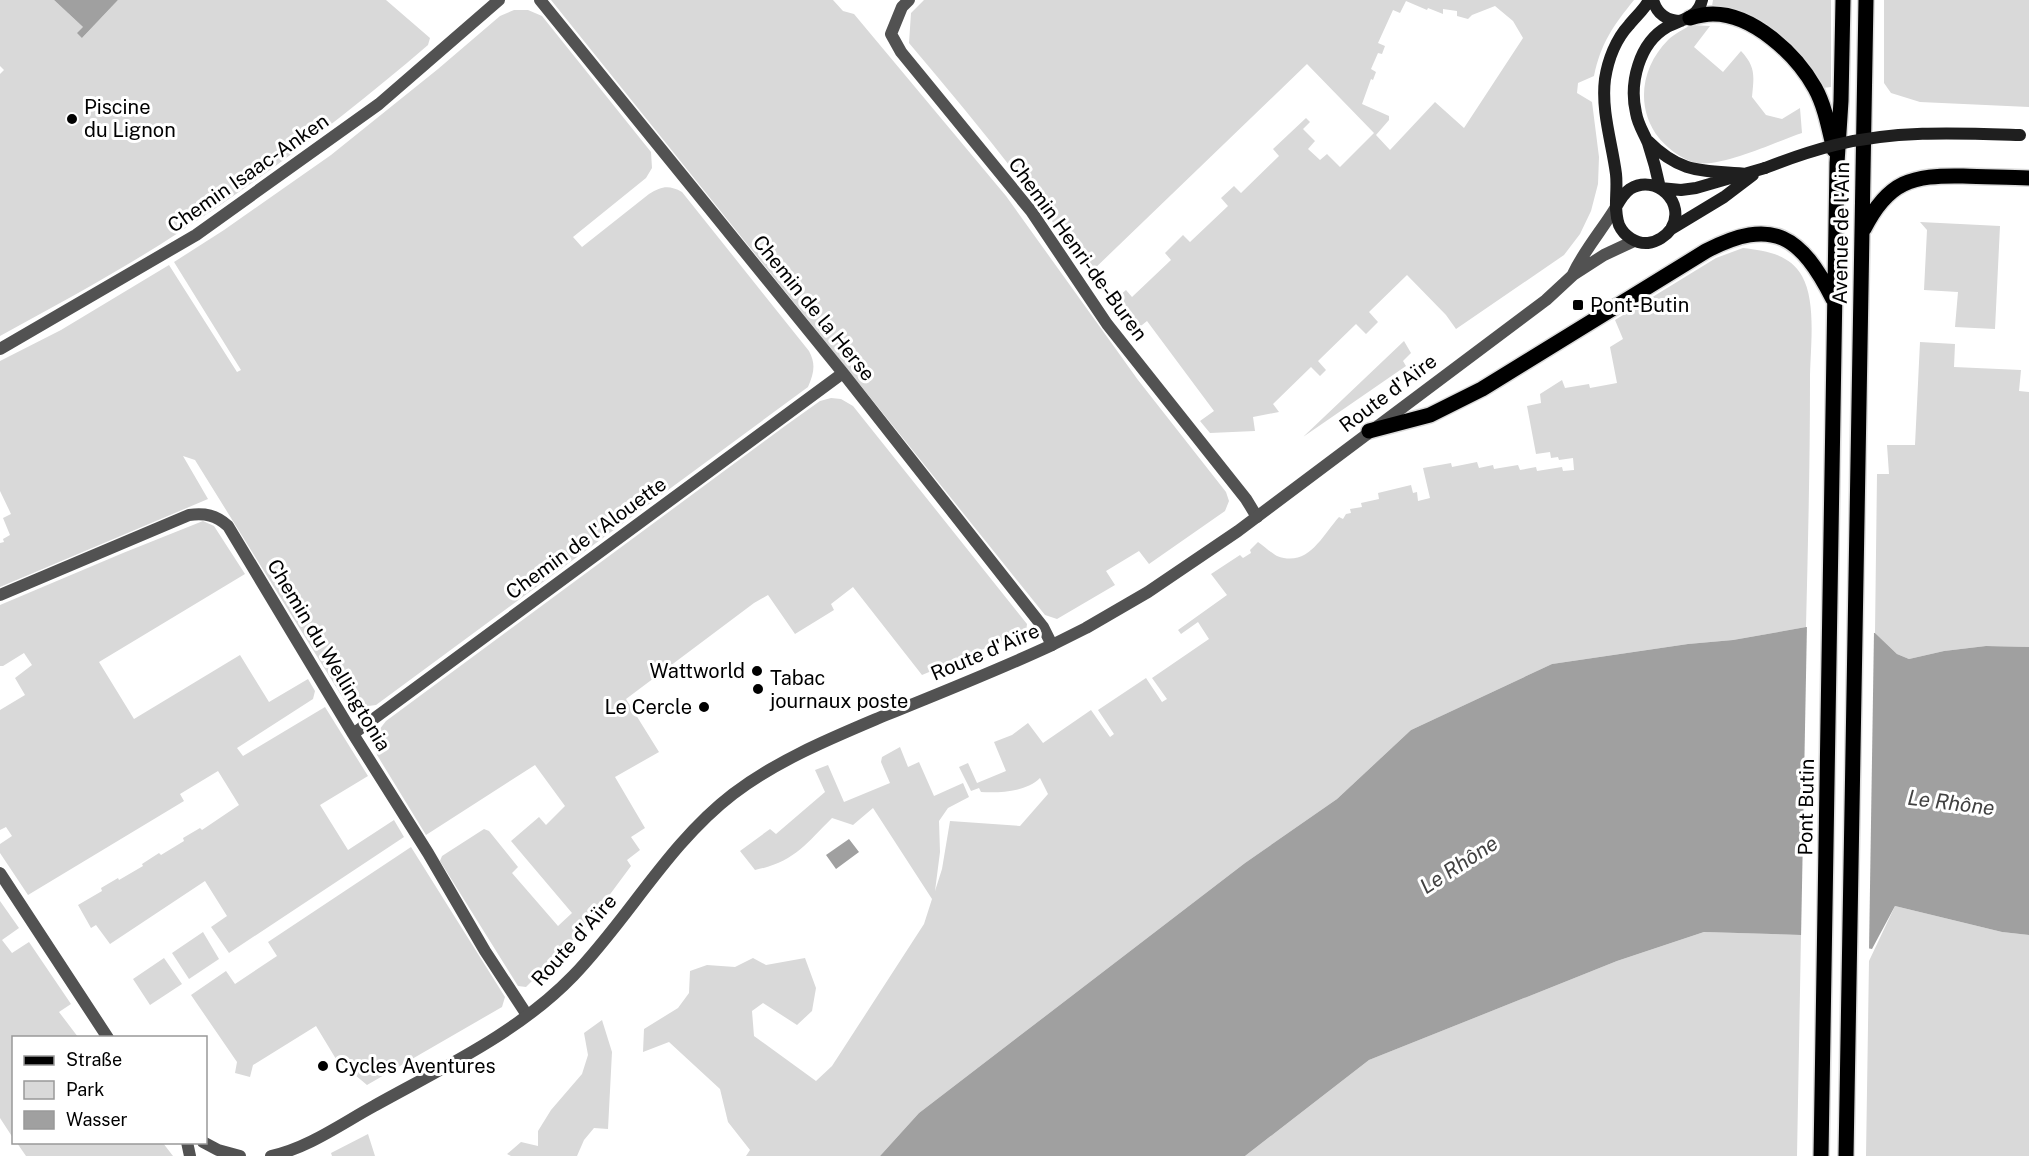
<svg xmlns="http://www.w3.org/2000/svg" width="2029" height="1156" viewBox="0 0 2029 1156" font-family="'Public Sans',sans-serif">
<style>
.green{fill:#d9d9d9;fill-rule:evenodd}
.water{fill:#a0a0a0}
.pier{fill:#fff}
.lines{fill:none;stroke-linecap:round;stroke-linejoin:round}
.primary-casing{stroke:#dbdbdb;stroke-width:18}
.minor{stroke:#525252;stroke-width:12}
.tertiary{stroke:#525252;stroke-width:12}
.secondary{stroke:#1f1f1f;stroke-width:12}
.primary{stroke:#000;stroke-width:15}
.secondary-bridge{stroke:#1f1f1f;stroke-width:12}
.poi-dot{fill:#000;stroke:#fff;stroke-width:2}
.labels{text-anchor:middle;stroke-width:6;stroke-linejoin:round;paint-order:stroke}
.poi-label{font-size:20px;fill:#000;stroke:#fff;text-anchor:start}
.street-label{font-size:20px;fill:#000;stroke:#fff}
.water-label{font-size:21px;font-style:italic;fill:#414141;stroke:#fff}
</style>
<rect width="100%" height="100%" fill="#fff"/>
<!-- green -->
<path class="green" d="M 0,0 L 54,0 L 83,27 L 82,38 L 118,0 L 386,0 L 430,38 L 428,45 C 349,113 266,176 178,233 C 120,271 60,303 0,336 L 0,74 L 4,70 L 0,66 Z
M 551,0 L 833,0 L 843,11 L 854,14 L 1006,196 L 1138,380 L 1226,492 L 1229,501 L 1225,511 L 1149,564 L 1139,551 L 1106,571 L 1115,585 L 1057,619 L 1045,615 Z
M 924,0 L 1634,0 C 1613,26 1601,43 1594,76 L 1578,83 L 1577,93 L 1592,102 L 1599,157 L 1598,184 L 1591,211 L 1580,234 L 1564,255 L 1456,329 L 1446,315 L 1407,275 L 1369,312 L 1378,322 L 1366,334 L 1356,324 L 1318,361 L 1326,370 L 1320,376 L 1311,367 L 1273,404 L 1279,412 L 1253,417 L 1255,431 L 1210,433 L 1200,421 L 1214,411 L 1147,321 L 1132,333 L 1111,303 L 1126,290 L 1132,297 L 1171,260 L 1165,253 L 1183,235 L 1190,242 L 1228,206 L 1221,198 L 1234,186 L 1241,193 L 1279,156 L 1273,149 L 1306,118 L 1310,122 L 1303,129 L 1315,141 L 1308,149 L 1320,160 L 1327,154 L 1340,167 L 1374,133 L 1307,64 L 1090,273 C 1033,193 972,117 909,43 L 911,13 ZM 1406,1 L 1427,10 L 1428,8 L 1443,14 L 1443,9 L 1457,11 L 1457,16 L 1468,19 L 1472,15 L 1495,6 L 1513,21 L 1523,38 L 1464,128 L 1435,102 L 1390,150 L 1376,135 L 1389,120 L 1389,116 L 1362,104 L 1371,79 L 1373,80 L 1376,72 L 1371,69 L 1378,53 L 1382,54 L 1385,46 L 1378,43 L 1393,10 L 1400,13 Z
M 1713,0 L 1831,0 L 1831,87 L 1823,88 C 1798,47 1763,10 1712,6 Z
M 1884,0 L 2029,0 L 2029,107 L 1920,102 L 1891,93 L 1884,83 Z
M 514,10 L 528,10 L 542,16 L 651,152 L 652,168 L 646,178 L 573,237 L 582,247 L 649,194 C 662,186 669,185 682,192 L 809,351 C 816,364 814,373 808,387 L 376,705 L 361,707 L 346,703 L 195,460 L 183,456 L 208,499 L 0,587 L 0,543 L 4,542 L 3,539 L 10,535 L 3,518 L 11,514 L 0,491 L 0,361 L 61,330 L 169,265 L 237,372 L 241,370 L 174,262 L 224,230 L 331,155 L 438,69 L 500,16 Z
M 1691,25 L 1710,26 L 1694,47 L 1723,72 L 1741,51 C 1756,67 1754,76 1752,97 L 1766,115 L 1782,119 L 1800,108 L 1802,133 C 1775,142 1723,167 1697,163 C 1684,161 1667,148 1659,138 C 1635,108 1641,67 1668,40 C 1674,34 1684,29 1691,25 Z
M 1920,222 L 2000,226 L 1995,329 L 1955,327 L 1958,292 L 1924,290 L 1927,230 Z
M 1743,248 C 1766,251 1790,254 1802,276 C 1817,303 1810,349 1810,380 C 1810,463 1808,545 1806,627 L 1733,640 L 1688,644 L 1552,664 L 1411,730 L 1337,799 L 1245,863 L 919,1113 L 880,1156 L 746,1156 L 750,1150 L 728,1122 L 720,1089 L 669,1042 L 643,1052 L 644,1029 L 678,1008 L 689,993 L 690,971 L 707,965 L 735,967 L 753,958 L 766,965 L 805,958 L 816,988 L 812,1011 L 797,1025 L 763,1003 L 752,1011 L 754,1036 L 816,1081 L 832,1066 L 924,924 L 932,899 L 873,808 L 853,825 L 832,818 C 805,845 794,862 755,870 L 740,851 L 770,829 L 776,834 L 825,792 L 815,770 L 828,765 L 844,802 L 890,783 L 881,762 L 882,757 L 900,747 L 908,767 L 919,762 L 934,796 L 963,783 L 969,797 L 948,808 L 939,821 L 940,852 L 935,891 L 942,869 L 950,821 L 1020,826 L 1048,794 L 1040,778 C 1026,792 1000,793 981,792 L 979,788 L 971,791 L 959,767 L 968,763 L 977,783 L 1006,771 L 994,742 L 1012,735 L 1028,723 L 1043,743 L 1091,710 L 1110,737 L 1114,734 L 1098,710 L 1146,678 L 1162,702 L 1167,699 L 1152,678 L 1209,639 L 1198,622 L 1181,634 L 1178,630 L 1227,595 L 1211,574 L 1240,555 L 1243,558 L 1251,553 L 1250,550 L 1258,542 C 1264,546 1271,553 1277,556 C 1308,568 1322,536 1339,517 L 1343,519 L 1346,514 L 1351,513 L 1350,509 L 1362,507 L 1361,503 L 1379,499 L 1378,493 L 1411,485 L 1413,493 L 1417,492 L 1418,501 L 1430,498 L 1423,468 L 1451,463 L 1452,467 L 1477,462 L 1479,468 L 1493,465 L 1494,469 L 1518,465 L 1520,470 L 1536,467 L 1537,471 L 1562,467 L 1563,471 L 1574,470 L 1573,458 L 1559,460 L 1558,457 L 1551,458 L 1550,452 L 1536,454 L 1527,406 L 1541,403 L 1540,394 L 1562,380 L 1565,388 L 1589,384 L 1590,388 L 1617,383 L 1610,347 L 1623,339 L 1615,320 L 1716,258 Z
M 1404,341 L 1411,353 L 1403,361 L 1406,366 L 1303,437 Z
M 1920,342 L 1955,344 L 1954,367 L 2021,370 L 2019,391 L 2029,392 L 2029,647 L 1986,646 L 1944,651 L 1909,659 L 1897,654 L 1875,633 L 1877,474 L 1889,474 L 1887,445 L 1915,445 Z
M 831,398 L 841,399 L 853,406 L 1027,624 L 1026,631 L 922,675 L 853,587 L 831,604 L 834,610 L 795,634 L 768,595 L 754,603 L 626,699 L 659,752 L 615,777 L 645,828 L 631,837 L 640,850 L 627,860 L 631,866 L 585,928 L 526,987 L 518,986 L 440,861 L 442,856 L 484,829 L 489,831 L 518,867 L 512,873 L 558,926 L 572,913 L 511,841 L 539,817 L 546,825 L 565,806 L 535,765 L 426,835 L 377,755 C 374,740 376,733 386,721 L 785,426 L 820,401 Z
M 203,521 L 214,526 L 245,574 L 99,662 L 134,719 L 240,655 L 269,702 L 308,679 L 315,691 L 313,699 L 237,748 L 243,756 L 325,707 L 368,776 L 320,805 L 348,850 L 394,820 L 404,837 L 229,953 L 211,927 L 227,916 L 205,881 L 110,944 L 96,925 L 91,928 L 78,905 L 102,891 L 101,888 L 118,878 L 119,880 L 143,866 L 142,864 L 159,853 L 161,855 L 184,841 L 183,838 L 200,828 L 202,830 L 239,805 L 218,771 L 180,794 L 184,801 L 28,895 L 0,853 L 0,844 L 12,836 L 6,827 L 0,830 L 0,710 L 25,695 L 15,678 L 32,665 L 24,653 L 3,666 L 0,666 L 0,605 L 123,553 Z
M 411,847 L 505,997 L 502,1007 L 367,1085 L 336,1059 L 316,1026 L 253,1065 L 250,1077 L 235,1073 L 237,1062 L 191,995 L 226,971 L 235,984 L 277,956 L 268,942 Z
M 0,901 L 19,928 L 2,940 L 12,953 L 29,942 L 71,1004 L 59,1012 L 78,1037 L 14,1038 L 13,1138 L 0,1118 Z
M 1895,906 L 2002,932 L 2029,935 L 2029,1156 L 1866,1156 L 1869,961 Z
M 203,932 L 219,959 L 189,979 L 172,953 Z
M 1704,932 L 1801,935 L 1797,1156 L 1245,1156 L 1369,1060 L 1617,961 Z
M 164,958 L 182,984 L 150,1005 L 133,979 Z
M 602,1020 L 612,1052 L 608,1129 L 594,1128 L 584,1140 L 577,1156 L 511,1156 L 507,1154 L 521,1142 L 538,1146 L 538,1131 L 551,1110 L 582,1074 L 588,1055 L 584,1033 Z
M 368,1134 L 375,1156 L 332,1156 L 331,1153 Z
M 17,1143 L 163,1143 L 173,1156 L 26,1156 Z"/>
<!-- water -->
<path class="water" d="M 54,0 L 118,0 L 82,38 L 77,33 L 83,27 Z
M 1806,627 L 1875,633 L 1897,654 L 1909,659 L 1944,651 L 1986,646 L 2029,647 L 2029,935 L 2002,932 L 1895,906 L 1872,949 L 1801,935 L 1704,932 L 1617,961 L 1369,1060 L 1245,1156 L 880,1156 L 919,1113 L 1245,863 L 1337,799 L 1411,730 L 1552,664 L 1688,644 L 1733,640 Z
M 849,839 L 859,852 L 836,869 L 826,855 Z"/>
<!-- pier -->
<path class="pier" d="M 1807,624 L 1874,630 L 1869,951 L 1801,939 Z"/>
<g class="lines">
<!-- primary casing -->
<g class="primary-casing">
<path id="primary" d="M 1690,18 C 1697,16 1705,14 1713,14 C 1753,14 1796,54 1815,88 C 1825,106 1829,129 1834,150
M 1864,229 C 1888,181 1912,175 1963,176 C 1985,177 2007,177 2029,178
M 1369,431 L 1430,415 L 1482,389 L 1706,251 C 1773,216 1801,236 1833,299
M 1821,1156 L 1837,163 L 1841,101 L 1843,0
M 1846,1156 L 1866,0"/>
</g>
<!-- minor -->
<path class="minor" d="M 540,0 L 843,373 L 1043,627 L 1052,645
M 909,0 L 902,7 L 891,34 L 901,52 L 1031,211 L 1107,324 L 1246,499 L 1257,517
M 0,349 L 196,235 L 379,104 L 499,0
M 0,595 L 189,515 C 205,513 216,515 228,526 L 353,734 L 428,853 L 485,951 L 527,1015
M 353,734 L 843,373"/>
<!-- tertiary -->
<path class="tertiary" d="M 1573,274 C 1585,249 1602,230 1616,207
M 0,873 L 108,1038
M 187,1142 L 190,1156
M 203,1142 L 218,1150 L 240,1156
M 271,1156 C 308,1148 341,1124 374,1106 C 442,1068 518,1033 573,976 C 629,918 668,844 733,794 C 778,760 829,739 881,717 C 938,694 996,671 1052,645 L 1086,628 L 1148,592 L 1238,531 L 1546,300 L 1573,275 L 1604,255 L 1634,241"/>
<!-- secondary -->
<path class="secondary" d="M 1653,0 C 1657,14 1667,21 1681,21
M 1648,141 C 1682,175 1703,170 1748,174
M 1660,188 C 1657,173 1653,158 1648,143 C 1644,133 1638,125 1636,113 C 1629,83 1639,43 1667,27 C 1682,19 1698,18 1702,0
M 1660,188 L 1681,190 L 1696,188 L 1765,168
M 1616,207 C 1620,200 1624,193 1630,189 C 1656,173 1687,203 1671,229 C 1666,236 1657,242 1648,243 C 1636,244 1624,236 1619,225 C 1613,209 1618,191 1616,174 C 1612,143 1601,111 1605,79 C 1608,60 1616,39 1629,25 C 1636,16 1644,10 1649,0
M 1671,229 L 1724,197 L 1753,175"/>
<!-- primary -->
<use href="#primary" class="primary"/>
<!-- secondary-bridge -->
<path class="secondary-bridge" d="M 1765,168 C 1788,159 1811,151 1835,145 C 1896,130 1958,133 2020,135"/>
</g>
<!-- markers -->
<g class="poi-dot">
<circle cx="72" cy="119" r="6"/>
<rect x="1572" y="299" width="12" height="12" rx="3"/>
<circle cx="757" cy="671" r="6"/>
<circle cx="758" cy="689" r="6"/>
<circle cx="704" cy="707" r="6"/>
<circle cx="323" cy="1066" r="6"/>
</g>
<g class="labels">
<!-- poi labels -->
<g class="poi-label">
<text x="84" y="114">Piscine<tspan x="84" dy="23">du Lignon</tspan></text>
<text x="1590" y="312">Pont-Butin</text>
<text x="745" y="678" text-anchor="end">Wattworld</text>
<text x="770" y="685">Tabac<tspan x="770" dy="23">journaux poste</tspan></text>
<text x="692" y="714" text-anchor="end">Le Cercle</text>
<text x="335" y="1073">Cycles Aventures</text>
</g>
<!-- street labels -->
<g class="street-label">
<text transform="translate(248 173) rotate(-35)" y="7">Chemin Isaac-Anken</text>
<text transform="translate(1841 233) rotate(-89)" y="7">Avenue de l'Ain</text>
<text transform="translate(1078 249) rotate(54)" y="7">Chemin Henri-de-Buren</text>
<text transform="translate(814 308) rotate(51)" y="7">Chemin de la Herse</text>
<text transform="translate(1388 393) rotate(-37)" y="7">Route d'Aïre</text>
<text transform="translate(586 538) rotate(-36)" y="7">Chemin de l'Alouette</text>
<text transform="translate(985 652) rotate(-23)" y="7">Route d'Aïre</text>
<text transform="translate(329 655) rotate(59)" y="7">Chemin du Wellingtonia</text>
<text transform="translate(1806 807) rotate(-89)" y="7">Pont Butin</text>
<text transform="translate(574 940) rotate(-48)" y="7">Route d'Aïre</text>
</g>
<!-- water labels -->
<g class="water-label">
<text transform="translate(1951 803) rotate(7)" y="7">Le Rhône</text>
<text transform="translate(1459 865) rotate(-33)" y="7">Le Rhône</text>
</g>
</g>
<!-- legend -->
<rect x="12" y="1036" width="195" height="108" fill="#ffffff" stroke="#999999" stroke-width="1.5"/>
<rect x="24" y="1056" width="30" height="9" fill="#000000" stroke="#999999" stroke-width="1.5"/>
<text x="66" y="1066" font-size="18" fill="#000000">Straße</text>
<rect x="24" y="1081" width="30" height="18" fill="#d9d9d9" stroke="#999999" stroke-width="1.5"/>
<text x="66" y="1096" font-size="18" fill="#000000">Park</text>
<rect x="24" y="1111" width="30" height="18" fill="#a0a0a0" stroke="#999999" stroke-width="1.5"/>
<text x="66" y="1126" font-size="18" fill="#000000">Wasser</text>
</svg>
